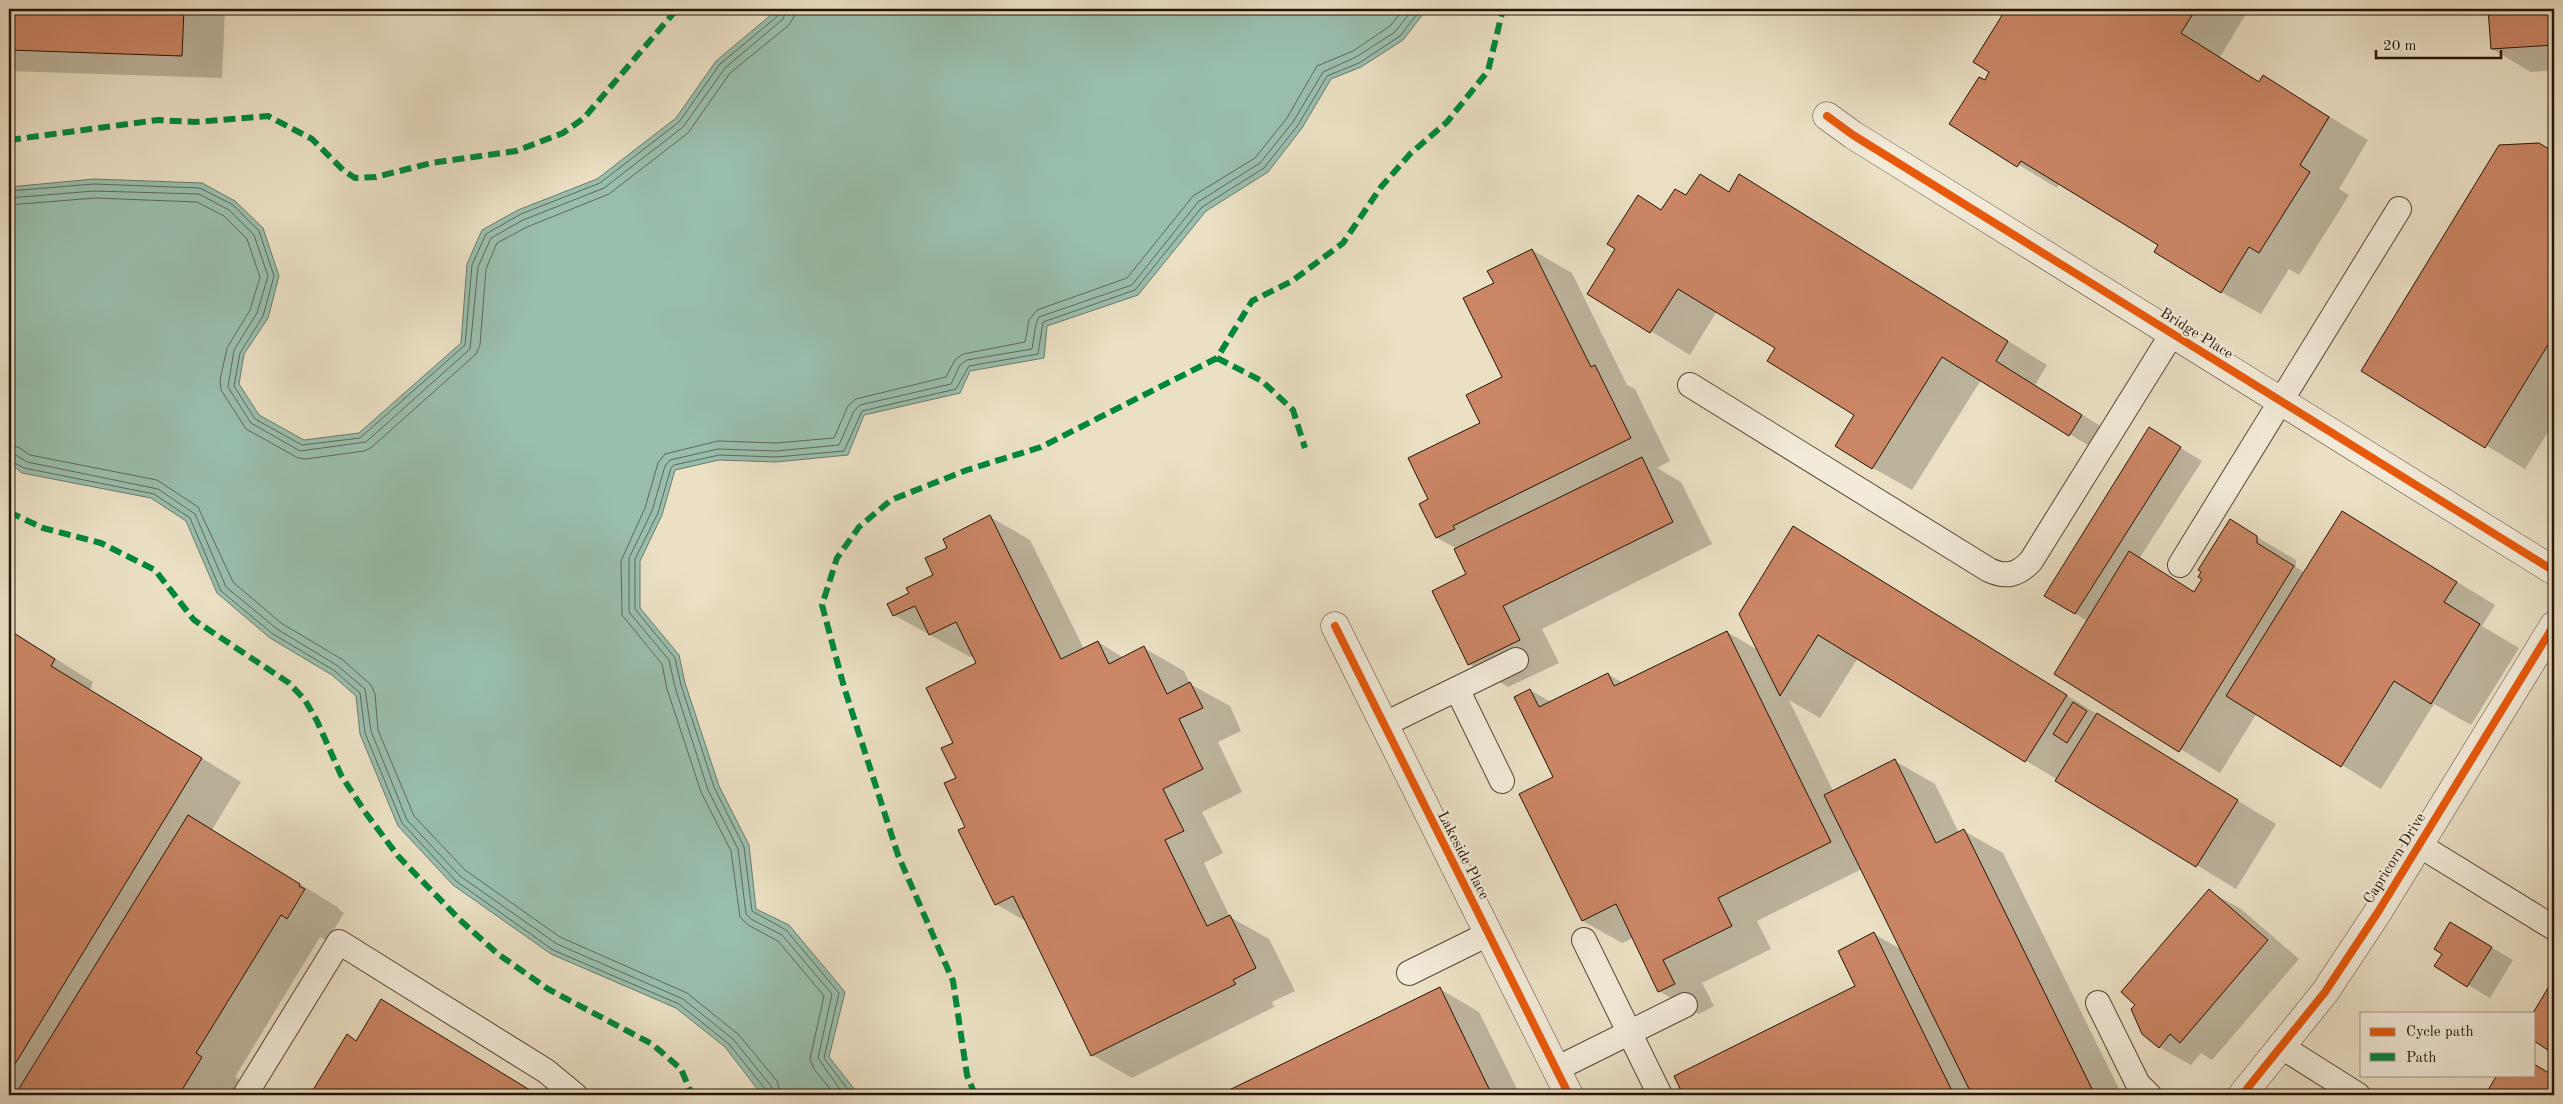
<svg xmlns="http://www.w3.org/2000/svg" width="2563" height="1104" viewBox="0 0 2563 1104" font-family="'Old Standard TT',serif">
<style>
.water{fill:#99bead;stroke:#6b7a6a}
.shadow{fill:#0003}
.lines{fill:none;stroke-linecap:round;stroke-linejoin:round}
.shore{stroke:#5f6859;stroke-width:1}
.building{fill:#cb8665;stroke:#251305}
.lane-casing{stroke:#564635;stroke-width:26}
.street-casing{stroke:#564635;stroke-width:29}
.lane{stroke:#f2ebd9;stroke-width:24}
.street{stroke:#f2ebd9;stroke-width:28}
.quiet{stroke:#00873e;stroke-width:6;stroke-dasharray:12 6;stroke-linecap:butt}
.cycleway-casing{stroke:#f2ebd9;stroke-width:11}
.cycleway{stroke:#e8590c;stroke-width:8}
.labels{text-anchor:middle;stroke-width:4.5;stroke-linejoin:round;paint-order:stroke}
.street-label{font-size:15px;fill:#251305;stroke:#f2ebd9}
</style>
<rect width="100%" height="100%" fill="#ebe0c4"/>
<filter id="stains"><feTurbulence type="fractalNoise" baseFrequency=".004" numOctaves="4"/><feColorMatrix values="0 0 0 0 .2 0 0 0 0 .09 0 0 0 0 .02 0 0 0 .5 -.17"/></filter>
<radialGradient id="worn" r=".72"><stop offset=".6" stop-color="#630" stop-opacity="0"/><stop offset="1" stop-color="#630" stop-opacity=".3"/></radialGradient>
<!-- water -->
<path class="water" d="M 778,9 L 1427,9 L 1403,40 L 1361,67 L 1331,79 L 1302,128 L 1268,172 L 1206,211 L 1138,295 L 1047,326 L 1044,358 L 970,371 L 960,393 L 864,415 L 848,455 L 776,462 L 719,460 L 675,470 L 662,515 L 640,561 L 640,608 L 679,655 L 685,683 L 719,786 L 749,845 L 756,909 L 789,925 L 845,992 L 829,1057 L 859,1095 L 762,1095 L 725,1047 L 676,1008 L 551,954 L 453,885 L 398,826 L 360,734 L 356,696 L 332,675 L 270,638 L 217,593 L 186,521 L 151,498 L 22,473 L 9,463 L 9,187 L 94,179 L 202,183 L 235,201 L 263,228 L 279,276 L 268,318 L 244,354 L 239,384 L 259,415 L 304,440 L 359,433 L 461,343 L 467,264 L 482,230 L 518,210 L 597,179 L 676,118 L 716,61 Z"/>
<!-- shadow -->
<path class="shadow" d="M 9,9 L 225,9 L 222,78 L 9,71 Z
M 295,9 L 336,9 L 336,10 Z
M 2008,9 L 2249,9 L 2220,57 L 2260,82 L 2264,77 L 2368,140 L 2339,189 L 2349,195 L 2299,275 L 2289,269 L 2261,314 L 2221,292 L 2160,245 L 2060,183 L 2057,188 L 1951,124 L 1991,72 L 1975,62 Z
M 2490,9 L 2554,9 L 2554,70 L 2531,72 L 2492,49 Z
M 2553,144 L 2554,422 L 2525,469 L 2363,371 Z
M 1700,175 L 1730,193 L 1740,176 L 2047,365 L 2035,385 L 2121,439 L 2109,458 L 1981,380 L 1912,490 L 1873,468 L 1856,415 L 1777,348 L 1717,311 L 1690,355 L 1589,293 L 1616,249 L 1638,197 L 1662,210 L 1686,197 Z
M 1532,250 L 1572,273 L 1627,385 L 1635,389 L 1670,461 L 1657,468 L 1681,482 L 1712,544 L 1542,629 L 1559,663 L 1508,687 L 1469,664 L 1468,575 L 1457,549 L 1437,538 L 1420,504 L 1430,500 L 1482,423 L 1504,378 L 1495,283 Z
M 2171,442 L 2202,461 L 2139,559 L 2195,592 L 2230,521 L 2296,560 L 2296,567 L 2305,573 L 2342,512 L 2495,605 L 2482,626 L 2519,648 L 2471,725 L 2434,704 L 2381,789 L 2257,713 L 2220,773 L 2055,673 L 2088,621 L 2046,596 Z
M 990,517 L 1030,540 L 1084,649 L 1098,642 L 1124,658 L 1144,648 L 1184,671 L 1190,684 L 1230,706 L 1241,731 L 1218,742 L 1242,792 L 1202,812 L 1223,853 L 1204,863 L 1230,917 L 1269,939 L 1295,991 L 1272,1002 L 1274,1007 L 1132,1078 L 1092,1055 L 1027,922 L 996,904 L 967,827 L 957,778 L 978,664 L 974,655 L 970,657 L 894,615 L 910,594 L 934,575 L 948,548 Z
M 1793,527 L 2276,824 L 2236,889 L 1858,658 L 1820,718 L 1789,700 L 1833,791 L 1895,761 L 1935,784 L 1959,833 L 1964,831 L 2003,853 L 2122,1095 L 1685,1095 L 1675,1076 L 1857,986 L 1874,934 L 1902,950 L 1862,869 L 1757,921 L 1771,949 L 1702,983 L 1714,1006 L 1699,1014 L 1659,991 L 1633,938 L 1622,943 L 1583,921 L 1555,778 L 1530,690 L 1551,702 L 1608,674 L 1623,683 L 1727,632 L 1758,650 Z
M 9,630 L 93,682 L 90,690 L 241,782 L 212,830 L 339,908 L 338,909 L 344,913 L 327,941 L 320,937 L 235,1077 L 241,1081 L 232,1095 L 9,1095 Z
M 2209,891 L 2241,909 L 2299,959 L 2212,1060 L 2201,1053 L 2191,1065 L 2159,1047 Z
M 2472,936 L 2513,960 L 2490,998 L 2436,966 Z
M 2554,980 L 2554,1052 L 2534,1040 L 2534,1013 Z
M 1440,989 L 1479,1012 L 1520,1095 L 1222,1095 Z
M 421,1024 L 538,1095 L 311,1095 L 347,1036 L 357,1042 Z
M 2534,1065 L 2554,1077 L 2554,1095 L 2487,1095 L 2499,1075 L 2534,1075 Z"/>
<g class="lines">
<!-- shore -->
<path class="shore" d="M 9,191 L 94,184 L 200,188 L 233,205 L 259,231 L 274,276 L 263,316 L 240,353 L 234,386 L 255,419 L 302,445 L 360,438 L 465,345 L 472,265 L 486,234 L 521,214 L 600,183 L 679,122 L 720,64 L 779,15 L 781,9
M 9,198 L 94,191 L 199,194 L 229,210 L 254,235 L 268,276 L 257,313 L 234,350 L 228,387 L 251,423 L 300,451 L 366,442 L 470,349 L 478,267 L 491,238 L 523,220 L 604,188 L 683,127 L 725,68 L 783,19 L 787,9
M 9,205 L 95,198 L 197,202 L 224,216 L 247,239 L 260,277 L 250,310 L 227,348 L 220,380 L 221,390 L 246,429 L 298,458 L 306,459 L 364,451 L 372,447 L 476,354 L 480,345 L 486,269 L 497,243 L 527,227 L 609,194 L 688,133 L 730,73 L 789,25 L 794,17 L 795,9
M 9,446 L 18,447 L 30,455 L 157,480 L 198,507 L 233,582 L 281,623 L 343,660 L 371,685 L 375,694 L 378,730 L 414,816 L 465,870 L 560,937 L 687,993 L 739,1035 L 777,1081 L 781,1095
M 9,453 L 16,455 L 27,462 L 158,489 L 195,514 L 226,587 L 277,629 L 338,666 L 365,689 L 371,731 L 407,820 L 460,876 L 557,944 L 683,999 L 733,1039 L 771,1086 L 773,1095
M 9,460 L 24,468 L 154,494 L 190,518 L 221,591 L 273,634 L 335,671 L 360,693 L 365,733 L 402,823 L 456,881 L 553,950 L 679,1004 L 729,1044 L 766,1090 L 767,1095
M 835,1095 L 814,1069 L 810,1059 L 824,996 L 778,941 L 748,925 L 740,917 L 731,851 L 701,792 L 667,689 L 662,664 L 622,615 L 621,561 L 645,508 L 658,463 L 665,454 L 718,441 L 776,443 L 834,438 L 848,406 L 856,399 L 946,377 L 955,360 L 963,354 L 1025,342 L 1029,320 L 1037,310 L 1127,278 L 1193,196 L 1255,158 L 1287,118 L 1317,66 L 1353,51 L 1390,26 L 1404,9
M 844,1095 L 818,1058 L 832,994 L 782,935 L 751,919 L 746,914 L 738,849 L 708,790 L 675,687 L 669,660 L 629,612 L 629,558 L 652,511 L 665,466 L 670,460 L 718,449 L 776,451 L 839,445 L 854,411 L 860,405 L 951,384 L 960,365 L 967,360 L 1032,349 L 1036,324 L 1039,317 L 1132,285 L 1198,202 L 1260,163 L 1293,122 L 1323,72 L 1356,57 L 1395,32 L 1413,9
M 852,1095 L 824,1058 L 839,993 L 786,930 L 752,911 L 744,847 L 714,787 L 681,685 L 675,658 L 635,609 L 635,559 L 658,513 L 671,468 L 674,465 L 719,455 L 776,457 L 844,451 L 862,411 L 956,389 L 969,366 L 1038,354 L 1043,322 L 1135,290 L 1202,207 L 1264,168 L 1298,125 L 1327,76 L 1359,63 L 1400,36 L 1421,9"/>
</g>
<!-- building -->
<path class="building" d="M 9,9 L 184,9 L 182,56 L 9,50 Z
M 2006,9 L 2196,9 L 2181,33 L 2259,82 L 2263,75 L 2329,117 L 2300,165 L 2310,172 L 2259,253 L 2249,247 L 2221,293 L 2154,252 L 2158,245 L 2021,161 L 2017,167 L 1949,124 L 1979,77 L 1985,80 L 1989,72 L 1973,62 Z
M 2488,9 L 2554,9 L 2554,45 L 2491,49 Z
M 2539,143 L 2549,149 L 2554,144 L 2554,335 L 2485,448 L 2361,371 L 2499,145 Z
M 1700,174 L 1729,192 L 1739,174 L 2008,341 L 1996,361 L 2082,415 L 2069,436 L 1942,357 L 1872,469 L 1835,446 L 1854,415 L 1767,361 L 1775,348 L 1678,289 L 1650,333 L 1587,294 L 1615,249 L 1607,244 L 1638,195 L 1661,210 L 1675,189 L 1686,195 Z
M 1532,249 L 1591,367 L 1595,365 L 1631,438 L 1453,526 L 1455,529 L 1436,538 L 1419,504 L 1428,499 L 1408,458 L 1480,423 L 1466,395 L 1502,377 L 1463,298 L 1494,283 L 1487,271 Z
M 2149,427 L 2181,447 L 2075,614 L 2044,596 Z
M 1642,457 L 1673,522 L 1503,606 L 1520,640 L 1468,665 L 1432,591 L 1466,574 L 1454,549 Z
M 2342,511 L 2457,582 L 2444,602 L 2480,624 L 2431,704 L 2394,681 L 2341,767 L 2226,696 Z
M 990,515 L 1061,659 L 1098,641 L 1109,664 L 1144,646 L 1167,694 L 1190,682 L 1203,708 L 1179,719 L 1203,769 L 1163,789 L 1184,831 L 1165,840 L 1207,926 L 1230,915 L 1256,968 L 1233,980 L 1236,984 L 1091,1056 L 1013,896 L 995,905 L 958,830 L 965,827 L 944,783 L 956,778 L 941,748 L 953,743 L 926,688 L 976,663 L 956,622 L 929,635 L 915,606 L 893,616 L 887,604 L 909,593 L 906,588 L 933,575 L 925,558 L 947,548 L 943,539 Z
M 2230,519 L 2257,536 L 2257,543 L 2294,566 L 2179,752 L 2054,674 L 2129,551 L 2194,592 L 2202,579 L 2198,577 L 2201,572 L 2198,570 Z
M 1793,526 L 2067,695 L 2025,762 L 1818,635 L 1780,696 L 1739,614 Z
M 9,630 L 55,659 L 51,666 L 202,758 L 9,1074 Z
M 1727,631 L 1831,842 L 1718,898 L 1732,926 L 1663,960 L 1675,984 L 1658,992 L 1616,904 L 1582,921 L 1519,794 L 1553,777 L 1514,697 L 1530,689 L 1539,707 L 1608,673 L 1614,686 Z
M 2073,702 L 2087,711 L 2067,743 L 2053,734 Z
M 2097,713 L 2238,800 L 2196,867 L 2055,781 Z
M 1895,759 L 1936,843 L 1964,829 L 2095,1095 L 1972,1095 L 1824,795 Z
M 188,815 L 300,884 L 299,886 L 305,889 L 287,919 L 281,915 L 196,1053 L 202,1057 L 179,1095 L 15,1095 Z
M 2209,889 L 2268,940 L 2180,1043 L 2170,1034 L 2159,1048 L 2142,1034 L 2131,1009 L 2135,1005 L 2121,992 Z
M 2450,922 L 2492,947 L 2467,987 L 2434,966 L 2442,954 L 2434,949 Z
M 1874,932 L 1954,1095 L 1683,1095 L 1674,1076 L 1855,986 L 1838,951 Z
M 2554,978 L 2554,1054 L 2534,1041 L 2533,1013 Z
M 1440,987 L 1492,1095 L 1219,1095 Z
M 381,999 L 538,1095 L 310,1095 L 347,1034 L 356,1041 Z
M 2534,1064 L 2554,1076 L 2554,1095 L 2485,1095 L 2497,1075 L 2534,1075 Z"/>
<g class="lines">
<!-- lane casing -->
<g class="lane-casing">
<path id="lane" d="M 1690,385 L 1989,570 C 2006,578 2018,575 2031,561 L 2172,334
M 2180,565 L 2399,209
M 1457,689 L 1502,781
M 1383,725 L 1516,660
M 2419,845 L 2554,928
M 1584,940 L 1660,1095
M 1409,973 L 1488,934
M 2098,1003 L 2138,1084 L 2149,1095
M 2282,1047 L 2358,1095
M 1556,1069 L 1685,1005
M 245,1095 L 339,942 L 546,1071 L 575,1095"/>
</g>
<!-- street casing -->
<g class="street-casing">
<path id="street" d="M 1827,116 L 1853,135 L 2554,571
M 1335,626 L 1569,1095
M 2242,1095 L 2325,992 L 2378,912 L 2554,625"/>
</g>
<!-- lane -->
<use href="#lane" class="lane"/>
<!-- street -->
<use href="#street" class="street"/>
<!-- quiet -->
<path class="quiet" d="M 9,140 L 158,120 L 195,122 L 268,116 L 312,139 L 343,170 L 355,178 L 376,177 L 431,163 L 516,151 L 563,133 L 584,118 L 677,9
M 1217,358 L 1262,381 L 1293,410 L 1305,448
M 9,512 L 43,528 L 101,543 L 155,570 L 194,620 L 289,683 L 305,700 L 317,721 L 341,775 L 365,812 L 398,856 L 459,919 L 498,954 L 548,989 L 652,1044 L 681,1069 L 692,1095
M 975,1095 L 967,1075 L 953,981 L 898,855 L 844,687 L 822,605 L 837,558 L 859,527 L 891,500 L 967,470 L 1041,447 L 1217,358 L 1252,301 L 1292,281 L 1343,243 L 1381,187 L 1410,154 L 1447,122 L 1488,71 L 1503,9"/>
<!-- cycleway casing -->
<g class="cycleway-casing">
<path id="cycleway" d="M 1827,116 L 1853,135 L 2554,571
M 1335,626 L 1569,1095
M 2242,1095 L 2325,992 L 2378,912 L 2554,625"/>
</g>
<!-- cycleway -->
<use href="#cycleway" class="cycleway"/>
</g>
<g class="labels">
<!-- street labels -->
<g class="street-label">
<text transform="translate(2197 333) rotate(32)" y="5">Bridge Place</text>
<text transform="translate(1464 855) rotate(63)" y="5">Lakeside Place</text>
<text transform="translate(2394 858) rotate(-58)" y="5">Capricorn Drive</text>
</g>
</g>
<!-- margin -->
<rect width="2563" height="1104" fill="none" stroke="#ebe0c4" stroke-width="30"/>
<rect x="10" y="10" width="2543" height="1084" fill="none" stroke="#251305" stroke-width="2.5"/>
<rect x="15" y="15" width="2533" height="1074" fill="none" stroke="#251305"/>
<!-- legend -->
<rect x="2360" y="1012" width="175" height="65" fill="#f2ebd9" stroke="#a09584"/>
<rect x="2370" y="1028" width="25" height="8" fill="#e8590c" stroke="#a09584"/>
<text x="2406" y="1036" font-size="15" fill="#251305">Cycle path</text>
<rect x="2370" y="1053" width="25" height="8" fill="#00873e" stroke="#a09584"/>
<text x="2406" y="1062" font-size="15" fill="#251305">Path</text>
<!-- scale -->
<path d="M2376 50v8h125v-8" fill="none" stroke="#251305" stroke-width="2.5"/>
<text x="2383" y="50" font-size="15" fill="#251305" stroke="#f2ebd9" stroke-width="4" paint-order="stroke">20 m</text>
<rect width="100%" height="100%" filter="url(#stains)"/>
<rect width="100%" height="100%" fill="url(#worn)"/>
</svg>
